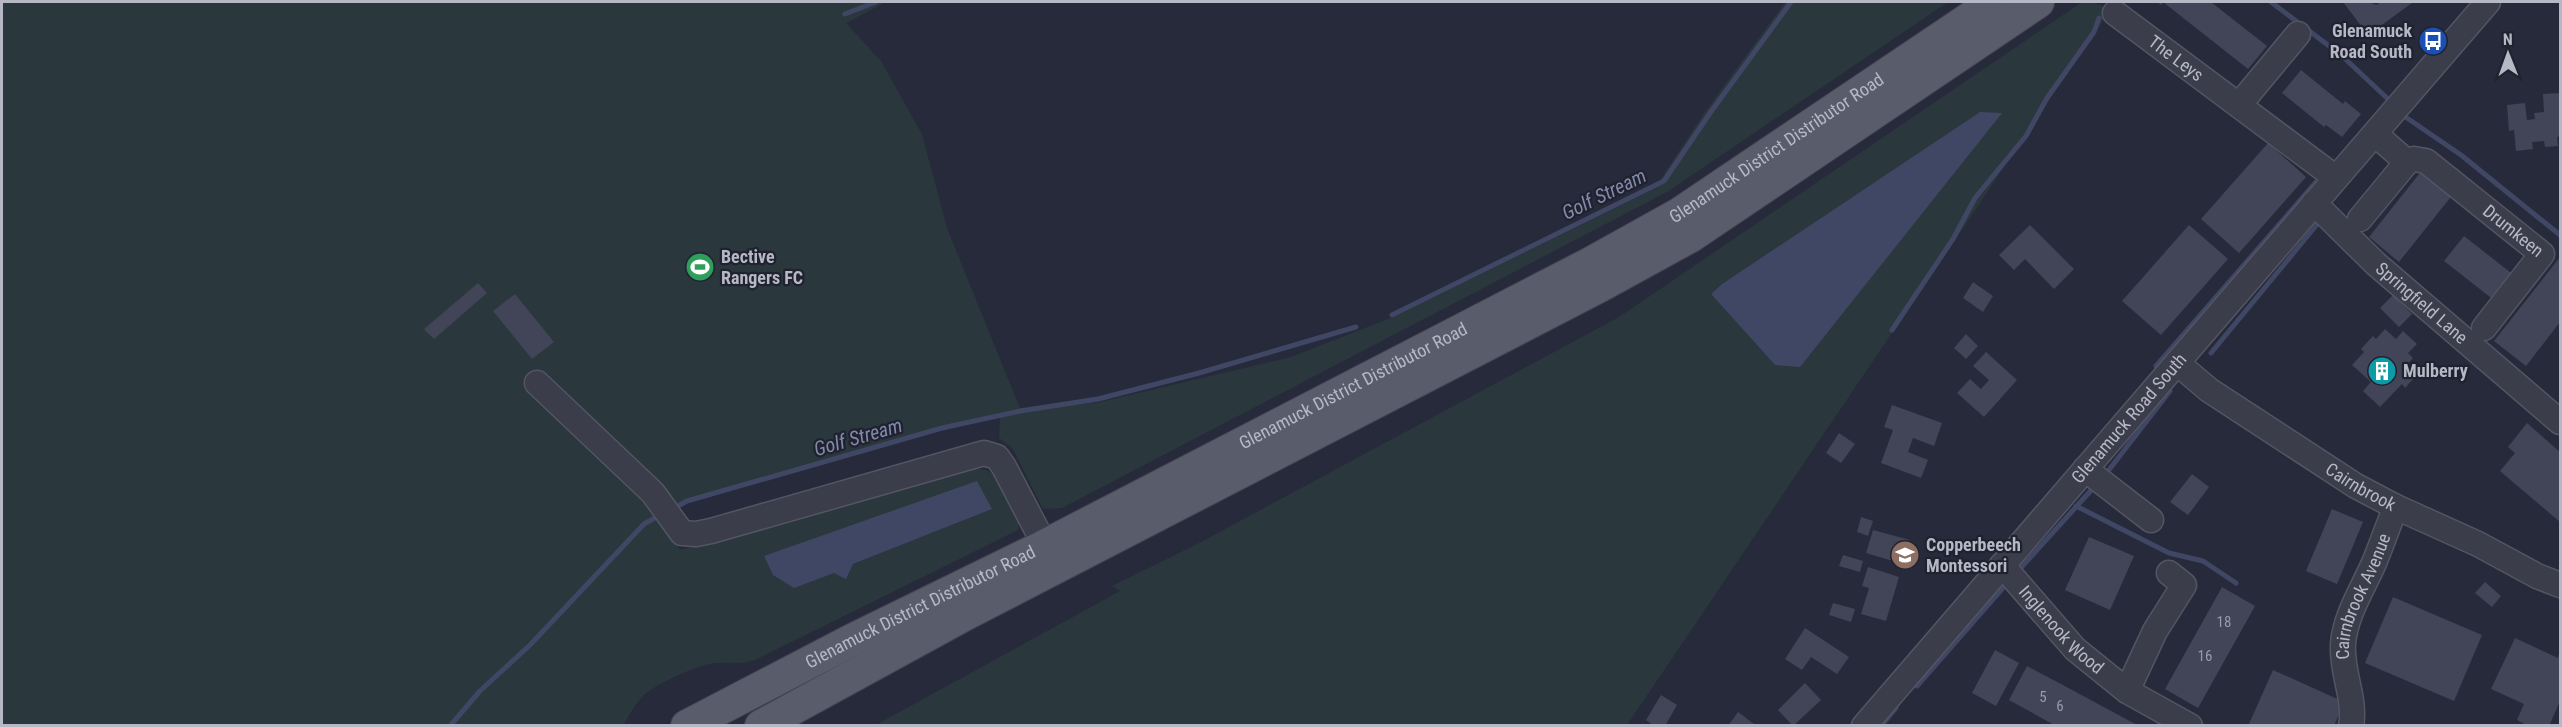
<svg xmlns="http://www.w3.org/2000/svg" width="2562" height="727" viewBox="0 0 2562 727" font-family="'Roboto Condensed',sans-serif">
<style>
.green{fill:#2a373d;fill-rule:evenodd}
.water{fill:#404764}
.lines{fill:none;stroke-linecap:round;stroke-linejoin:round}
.stream{stroke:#404764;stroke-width:5}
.building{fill:#414557}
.minor-casing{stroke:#535563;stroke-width:27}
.major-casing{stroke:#444654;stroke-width:34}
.minor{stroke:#3b3d4b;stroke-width:24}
.major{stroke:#595c6b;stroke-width:32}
.labels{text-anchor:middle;stroke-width:4.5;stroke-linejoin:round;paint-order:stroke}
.number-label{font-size:15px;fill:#999baa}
.poi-label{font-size:18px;font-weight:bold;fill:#b6b8c6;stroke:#202230;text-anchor:start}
.street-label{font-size:18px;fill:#b6b8c6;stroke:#202230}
.water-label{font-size:20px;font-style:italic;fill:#8289aa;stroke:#202230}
</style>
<rect width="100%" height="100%" fill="#272a3b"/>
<!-- green -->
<path class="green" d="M 2,2 L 886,2 L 846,23 L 881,61 L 922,134 L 947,228 L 1021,411 L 1053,405 L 1096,403 L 1291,357 L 1398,315 L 1662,185 L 1660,180 L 1705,112 L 1785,2 L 1948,2 L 1667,192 L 1062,508 L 1043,509 L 1013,449 L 999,438 L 1000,416 L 942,428 L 687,501 L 657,517 L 680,550 L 974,468 L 986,470 L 997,476 L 1020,517 L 1018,530 L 757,659 C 742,665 730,662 715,663 C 698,664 657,684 644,695 C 635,704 629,715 623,726 L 2,725 ZM 977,482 L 991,509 L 853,564 L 846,578 L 834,573 Z
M 2082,2 L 2092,2 L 2111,9 L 1627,725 L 874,726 L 1120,591 L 1112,586 L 1201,542 L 1619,317 ZM 1980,112 L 1775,365 L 1711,294 L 1722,284 Z"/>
<!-- water -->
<path class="water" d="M 1980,112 L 2002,113 L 1800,367 L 1775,365 L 1711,294 L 1722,284 Z
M 977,481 L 992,509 L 853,564 L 846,579 L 834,573 L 794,588 L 773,575 L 764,556 Z"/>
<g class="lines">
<!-- stream -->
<path class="stream" d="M 2271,2 L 2341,55 L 2388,99
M 845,14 L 876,2
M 2407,118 L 2461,155 L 2560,235
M 1392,315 L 1664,181 L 1710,113 L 1791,2
M 1892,330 L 1953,239 L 1975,198 L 2026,136 L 2047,98 L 2094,32 L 2099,18
M 2211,353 L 2319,222
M 2156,366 L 2316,182
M 2105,475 L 2170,391
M 2076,506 L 2169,553 L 2203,561 L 2236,583
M 671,510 L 687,501 L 942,428 L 1020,411 L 1098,399 L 1199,373 L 1356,327
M 2017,572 L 2095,486
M 1917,686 L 2009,581
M 450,726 L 480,691 L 530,645 L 644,524 L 660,515
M 1881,726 L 1896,708"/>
</g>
<!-- building -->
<path class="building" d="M 2157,2 L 2211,2 L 2267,46 L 2248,69 L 2163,2 L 2161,5 Z
M 2343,2 L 2369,2 L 2376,5 L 2381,2 L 2412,3 L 2368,35 Z
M 2301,70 L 2343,104 L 2345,101 L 2361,114 L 2342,137 L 2326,125 L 2324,127 L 2282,93 Z
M 2560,93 L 2560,136 L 2557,137 L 2558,146 L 2545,147 L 2544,141 L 2532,142 L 2533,149 L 2516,151 L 2514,130 L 2509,131 L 2507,105 L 2525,103 L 2527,120 L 2535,119 L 2534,113 L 2544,112 L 2543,94 Z
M 2268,143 L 2306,177 L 2239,253 L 2201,219 Z
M 2423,169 L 2454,193 L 2399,262 L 2369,237 Z
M 2030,225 L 2074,269 L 2054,289 L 2025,259 L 2014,270 L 1999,255 Z
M 2189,225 L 2228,259 L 2161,335 L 2122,301 Z
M 2464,236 L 2515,276 L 2495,301 L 2444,261 Z
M 2560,257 L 2560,322 L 2526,366 L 2494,341 Z
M 1973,282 L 1993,296 L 1983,312 L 1963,298 Z
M 478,283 L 487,293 L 434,339 L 424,329 Z
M 515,294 L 554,342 L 532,359 L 493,311 Z
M 2393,295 L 2412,314 L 2399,327 L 2380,308 Z
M 2385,329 L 2396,339 L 2403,331 L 2417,344 L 2408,353 L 2413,358 L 2404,368 L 2414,378 L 2405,388 L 2402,384 L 2380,407 L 2363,391 L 2371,382 L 2352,365 L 2364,352 L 2361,349 L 2373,336 L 2376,339 Z
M 1966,334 L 1978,346 L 1966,359 L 1954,348 Z
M 1986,352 L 2017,380 L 1984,417 L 1957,393 L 1970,379 L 1981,389 L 1989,380 L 1973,366 Z
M 1892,405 L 1942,423 L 1934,446 L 1913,438 L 1908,452 L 1928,460 L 1921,478 L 1881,463 L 1893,430 L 1884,427 Z
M 2527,423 L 2560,452 L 2560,522 L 2500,471 L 2515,453 L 2508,447 Z
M 1839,433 L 1855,444 L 1841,463 L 1826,453 Z
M 2192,474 L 2209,487 L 2188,515 L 2170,502 Z
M 2332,509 L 2363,522 L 2337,584 L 2306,571 Z
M 1861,517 L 1873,521 L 1868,536 L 1857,532 Z
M 1873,530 L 1910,540 L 1903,564 L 1866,553 Z
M 2089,537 L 2134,556 L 2110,610 L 2065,590 Z
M 1843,555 L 1863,561 L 1860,572 L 1839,566 Z
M 1868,567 L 1899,577 L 1886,621 L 1861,614 L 1869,588 L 1862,586 Z
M 2485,582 L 2501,596 L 2492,607 L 2475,593 Z
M 2222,587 L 2255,606 L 2198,708 L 2165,689 Z
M 2393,597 L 2482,635 L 2454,701 L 2365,663 Z
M 1833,603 L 1855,609 L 1851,622 L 1829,615 Z
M 1805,628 L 1849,657 L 1837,674 L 1811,657 L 1802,670 L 1785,659 Z
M 2515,638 L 2558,658 L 2560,651 L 2560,701 L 2549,726 L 2528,726 L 2517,720 L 2524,704 L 2491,689 Z
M 1995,650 L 2019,663 L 1996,706 L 1972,693 Z
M 2027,666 L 2061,684 L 2139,726 L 2056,726 L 2009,700 Z
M 2273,670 L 2344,702 L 2334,726 L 2248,726 Z
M 1805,683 L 1821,700 L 1793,726 L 1778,710 Z
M 1661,695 L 1677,705 L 1665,726 L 1654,726 L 1646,720 Z
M 1738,712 L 1754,724 L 1753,726 L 1728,726 Z"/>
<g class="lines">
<!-- minor casing -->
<g class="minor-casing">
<g id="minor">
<path id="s1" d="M 2115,13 L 2336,178"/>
<path d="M 2239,105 L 2298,34"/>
<path id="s2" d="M 2375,134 L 2407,162 L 2414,159 L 2426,161 L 2542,254 L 2484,328"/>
<path id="s3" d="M 2314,203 L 2376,264 L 2560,422"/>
<path d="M 2360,219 L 2407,162"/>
<path id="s4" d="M 2177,363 L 2209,390 L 2356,486 L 2396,507 L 2478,544 L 2537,576 L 2560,585"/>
<path d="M 537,383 L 653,493 L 682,533 L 696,534 L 711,531 L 984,453 L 997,457 L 1004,467 L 1052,559"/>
<path d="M 2085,469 L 2151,520"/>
<path id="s5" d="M 2002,565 L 2075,649 L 2127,691 L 2190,726"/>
<path d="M 2127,691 L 2155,631 L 2184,585 L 2169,573"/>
<path id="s6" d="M 1864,726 L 2488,2"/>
<path id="s7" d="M 2351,726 C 2356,698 2341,672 2343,644 C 2345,616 2363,588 2374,563 C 2382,544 2388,525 2396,507"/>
</g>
</g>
<!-- major casing -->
<g class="major-casing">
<g id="major">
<path id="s8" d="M 687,726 L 854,639 L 1044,546 L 1589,264 L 1679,214 L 1994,2"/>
<path d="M 761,726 L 962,616 L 1598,287 L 1691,236 L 2038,2"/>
</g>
</g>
<!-- minor -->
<use href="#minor" class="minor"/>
<!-- major -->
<use href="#major" class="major"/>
</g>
<!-- icons -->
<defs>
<g id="bus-disc" transform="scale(1.5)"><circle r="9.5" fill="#1a4fb4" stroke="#202230"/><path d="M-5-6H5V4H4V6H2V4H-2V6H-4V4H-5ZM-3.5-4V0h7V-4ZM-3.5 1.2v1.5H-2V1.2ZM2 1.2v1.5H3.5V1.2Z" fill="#fff"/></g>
<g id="stadium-disc" transform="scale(1.5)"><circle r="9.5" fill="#2e9e5b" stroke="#202230"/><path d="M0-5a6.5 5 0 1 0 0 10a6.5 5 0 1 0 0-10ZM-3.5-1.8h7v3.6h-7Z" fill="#fff"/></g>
<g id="building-disc" transform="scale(1.5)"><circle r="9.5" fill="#0f9aa8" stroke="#202230"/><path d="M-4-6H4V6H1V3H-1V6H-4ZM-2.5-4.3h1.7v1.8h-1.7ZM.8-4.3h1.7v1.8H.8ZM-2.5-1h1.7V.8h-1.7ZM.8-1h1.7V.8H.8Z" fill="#fff"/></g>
<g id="school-disc" transform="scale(1.5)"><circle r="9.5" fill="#8d6e63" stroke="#202230"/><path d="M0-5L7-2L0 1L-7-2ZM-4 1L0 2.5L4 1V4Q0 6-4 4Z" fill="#fff"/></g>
</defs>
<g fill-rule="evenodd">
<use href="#bus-disc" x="2433" y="41"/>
<use href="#stadium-disc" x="700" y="267"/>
<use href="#building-disc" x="2382" y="371"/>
<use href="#school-disc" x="1905" y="555"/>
</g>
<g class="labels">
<!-- number labels -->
<g class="number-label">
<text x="2224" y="627">18</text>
<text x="2205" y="661">16</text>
<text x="2043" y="702">5</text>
<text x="2060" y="711">6</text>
</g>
<!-- poi labels -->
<g class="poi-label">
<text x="2412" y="37" text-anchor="end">Glenamuck<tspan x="2412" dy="21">Road South</tspan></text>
<text x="721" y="263">Bective<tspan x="721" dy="21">Rangers FC</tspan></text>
<text x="2403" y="377">Mulberry</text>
<text x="1926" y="551">Copperbeech<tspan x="1926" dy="21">Montessori</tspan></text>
</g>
<!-- street labels -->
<g class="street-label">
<text dy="6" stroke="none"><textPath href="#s1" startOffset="76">The Leys</textPath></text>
<text dy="6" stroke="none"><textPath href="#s8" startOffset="1234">Glenamuck District Distributor Road</textPath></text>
<text dy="6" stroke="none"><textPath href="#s2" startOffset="174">Drumkeen</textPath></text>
<text dy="6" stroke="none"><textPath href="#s3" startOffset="147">Springfield Lane</textPath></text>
<text dy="6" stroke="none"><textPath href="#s8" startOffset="748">Glenamuck District Distributor Road</textPath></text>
<text dy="6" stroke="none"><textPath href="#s6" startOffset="406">Glenamuck Road South</textPath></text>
<text dy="6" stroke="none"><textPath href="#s4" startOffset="222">Cairnbrook</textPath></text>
<text dy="6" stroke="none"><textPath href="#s7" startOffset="134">Cairnbrook Avenue</textPath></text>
<text dy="6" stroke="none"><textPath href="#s8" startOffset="262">Glenamuck District Distributor Road</textPath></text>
<text dy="6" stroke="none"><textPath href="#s5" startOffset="88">Inglenook Wood</textPath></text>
</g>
<!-- water labels -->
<g class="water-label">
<text transform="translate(1604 194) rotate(-26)" y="7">Golf Stream</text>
<text transform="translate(858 437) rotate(-16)" y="7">Golf Stream</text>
</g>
</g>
<!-- border -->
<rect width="2562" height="727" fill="none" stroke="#b6b8c6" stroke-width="6"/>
<!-- north arrow -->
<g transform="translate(2508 54) rotate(359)" stroke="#202230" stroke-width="4.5" paint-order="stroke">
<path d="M0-4.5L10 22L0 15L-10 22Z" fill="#b6b8c6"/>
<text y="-9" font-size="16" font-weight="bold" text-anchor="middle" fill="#b6b8c6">N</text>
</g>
</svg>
